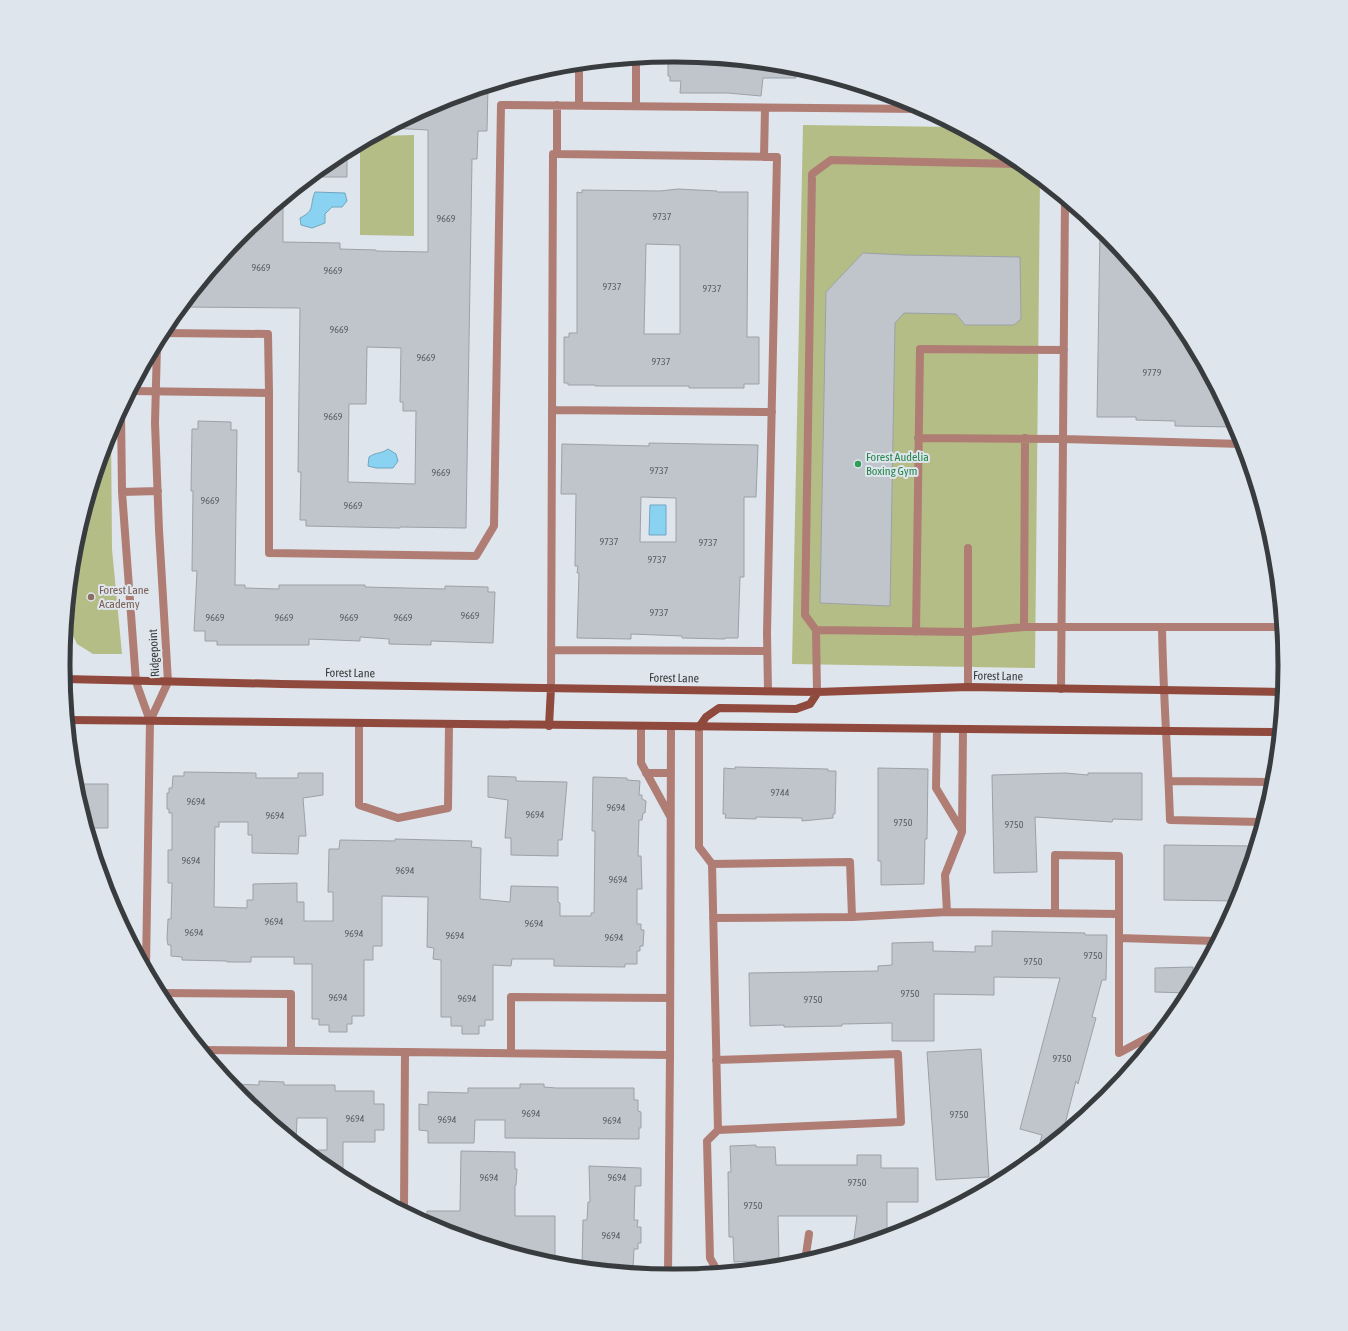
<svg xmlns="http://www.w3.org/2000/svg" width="1348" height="1331" viewBox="0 0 1348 1331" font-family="'Asap Condensed',sans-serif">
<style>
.green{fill:#b4bd86}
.water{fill:#8ad2f2;stroke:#72a5bc}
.building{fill:#bfc5cb;stroke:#9ca1a8;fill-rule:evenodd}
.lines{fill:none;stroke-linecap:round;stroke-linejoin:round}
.lane{stroke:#af7d73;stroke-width:8}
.street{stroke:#af7d73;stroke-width:8}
.secondary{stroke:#90493d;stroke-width:8}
.leisure-dot{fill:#2e9e5b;stroke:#dfe5ec;stroke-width:1.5}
.education-dot{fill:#8d6e63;stroke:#dfe5ec;stroke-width:1.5}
.labels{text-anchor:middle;stroke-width:4;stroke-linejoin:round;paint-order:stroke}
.number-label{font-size:10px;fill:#5a5e61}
.leisure-label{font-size:12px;fill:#27864d;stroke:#dfe5ec;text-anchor:start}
.education-label{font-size:12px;fill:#785e54;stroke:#dfe5ec;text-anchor:start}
.street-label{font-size:12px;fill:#393c3e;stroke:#dfe5ec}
.rim{fill:none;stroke:#393c3e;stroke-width:5}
</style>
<rect width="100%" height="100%" fill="#dfe5ec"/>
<!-- green -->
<path class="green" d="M 803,125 L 956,127 L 1013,158 L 1040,180 L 1035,668 L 792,664 Z
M 414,135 L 414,236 L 360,235 L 360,144 L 377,136 Z
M 111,429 L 112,549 L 122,654 L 93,654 L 77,644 L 70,629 L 71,591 L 75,546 Z
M 1013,1173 L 942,1211 L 945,1208 L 985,1183 Z"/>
<!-- water -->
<path class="water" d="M 315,192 L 345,193 L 347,201 L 342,207 L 332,207 L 325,214 L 325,223 L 312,228 L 301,225 L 300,218 C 316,210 309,206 315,192 Z
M 388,449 L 396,454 L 398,461 L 393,468 L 376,468 L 368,466 L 369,457 C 376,452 381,454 388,449 Z
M 650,505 L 666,505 L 666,535 L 649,535 Z"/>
<!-- building -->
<path class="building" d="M 674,55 L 793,67 L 796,68 L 796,78 L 763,78 L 761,96 L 728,93 L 680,93 L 681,81 L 670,81 L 670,76 L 668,76 L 668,56 Z
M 488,87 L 487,131 L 478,131 L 477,159 L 472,159 L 466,528 L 400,527 L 400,528 L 306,526 L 306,520 L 300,520 L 301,472 L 298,472 L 300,308 L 182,307 L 242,234 L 283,200 L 283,242 L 340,243 L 340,249 L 376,250 L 376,251 L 428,252 L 428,130 L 390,128 L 441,101 ZM 367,347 L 401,348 L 400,402 L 403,402 L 403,411 L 416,411 L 415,484 L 348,482 L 349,404 L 366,404 Z
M 347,151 L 347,177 L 312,177 L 335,158 Z
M 678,189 L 717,191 L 717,192 L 748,192 L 747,337 L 759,337 L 759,384 L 744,384 L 744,388 L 689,388 L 689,386 L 595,386 L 595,385 L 568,385 L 568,383 L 564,383 L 564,337 L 569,337 L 569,333 L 577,333 L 577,192 L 582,193 L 582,190 L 660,191 ZM 646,244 L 680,245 L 680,334 L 644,334 Z
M 1100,229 L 1106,234 L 1182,327 L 1235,427 L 1175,426 L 1175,421 L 1136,420 L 1136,417 L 1097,417 Z
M 863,253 L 904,255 L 1020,257 L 1021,319 L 1014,325 L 965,325 L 956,314 L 904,313 L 895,323 L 890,606 L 820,603 L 826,292 Z
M 198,421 L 231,422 L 231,430 L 237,430 L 235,585 L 245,585 L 245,588 L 279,589 L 279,585 L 365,585 L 365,587 L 445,589 L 445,586 L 488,587 L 488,592 L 495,592 L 493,643 L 431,641 L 431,645 L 389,644 L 389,639 L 360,637 L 360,641 L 309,639 L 309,645 L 217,645 L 217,641 L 205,641 L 205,631 L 194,631 L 197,571 L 192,571 L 193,491 L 191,491 L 192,429 L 198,429 Z
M 649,443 L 758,445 L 756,497 L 744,497 L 744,577 L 740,577 L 738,638 L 725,638 L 725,639 L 682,638 L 682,636 L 631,634 L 631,639 L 577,638 L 579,573 L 577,573 L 578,566 L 575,566 L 576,494 L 561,494 L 562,444 L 649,446 ZM 641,497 L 676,498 L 676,542 L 640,542 Z
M 735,767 L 828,769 L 828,771 L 836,771 L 835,814 L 833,814 L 833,818 L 802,821 L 802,818 L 756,817 L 756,819 L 725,818 L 726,814 L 723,814 L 724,768 L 735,769 Z
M 878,768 L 928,769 L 927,839 L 925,839 L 924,884 L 881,885 L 881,861 L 878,861 Z
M 184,772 L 256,773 L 256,778 L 298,778 L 298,773 L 323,773 L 323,795 L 303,798 L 306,836 L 299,836 L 298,854 L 252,853 L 252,835 L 248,835 L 248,822 L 219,822 L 219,827 L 215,827 L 214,907 L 247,908 L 247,900 L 253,900 L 253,884 L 297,883 L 297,902 L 304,902 L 304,921 L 333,921 L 333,892 L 328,892 L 329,849 L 339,849 L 340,840 L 395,841 L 395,839 L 472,841 L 471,847 L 481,848 L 480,899 L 510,902 L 511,886 L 558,887 L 558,902 L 560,903 L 560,916 L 591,916 L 591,913 L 594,913 L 595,831 L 592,831 L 593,777 L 627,778 L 627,780 L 640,781 L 639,795 L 642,795 L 642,799 L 646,801 L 645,813 L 643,813 L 642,820 L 639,820 L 638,856 L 641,856 L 642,889 L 637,889 L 637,924 L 641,924 L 641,930 L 644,930 L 643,946 L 640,946 L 640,951 L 637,951 L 637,964 L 625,964 L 625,967 L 554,966 L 554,959 L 512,959 L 511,966 L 493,965 L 493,1020 L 485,1020 L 485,1026 L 479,1026 L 479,1034 L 462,1034 L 462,1026 L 451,1026 L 451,1017 L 441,1017 L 441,960 L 433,959 L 434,948 L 427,947 L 428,897 L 382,896 L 382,946 L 373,946 L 373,960 L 364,960 L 364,1016 L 352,1016 L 352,1024 L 347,1024 L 347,1032 L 329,1032 L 329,1025 L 319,1025 L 319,1019 L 312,1019 L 312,964 L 294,964 L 294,957 L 251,957 L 251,962 L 227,962 L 227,961 L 182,960 L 182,957 L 171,956 L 171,945 L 168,945 L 167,939 L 168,919 L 171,919 L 172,883 L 168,883 L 168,850 L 172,850 L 172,813 L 169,813 L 169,809 L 167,809 L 167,793 L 169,793 L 169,788 L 172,788 L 173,776 L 184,776 Z
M 1065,773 L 1088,775 L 1088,773 L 1142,773 L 1142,820 L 1113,819 L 1112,822 L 1035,817 L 1037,872 L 994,873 L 992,775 Z
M 488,776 L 516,777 L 516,781 L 567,782 L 562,840 L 558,840 L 558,856 L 511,855 L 511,838 L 505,838 L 508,800 L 488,797 Z
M 84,784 L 108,784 L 108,828 L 88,828 L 76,788 L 84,788 Z
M 1164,845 L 1254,846 L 1237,901 L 1164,900 Z
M 992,931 L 1085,933 L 1085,935 L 1107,935 L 1106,980 L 1102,980 L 1092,1017 L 1096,1018 L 1078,1084 L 1076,1081 L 1063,1132 L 1037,1153 L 1042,1135 L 1020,1129 L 1060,978 L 994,977 L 994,995 L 934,994 L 934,1041 L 892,1041 L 892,1023 L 842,1024 L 842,1026 L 784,1027 L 784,1025 L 750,1026 L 749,973 L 878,971 L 878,966 L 892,965 L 892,943 L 933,942 L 933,951 L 975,952 L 975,946 L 992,946 Z
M 1193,967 L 1193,983 L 1188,993 L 1155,992 L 1155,968 Z
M 981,1049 L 989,1177 L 936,1180 L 927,1052 Z
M 259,1081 L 284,1082 L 284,1085 L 335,1085 L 335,1091 L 374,1091 L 374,1104 L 384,1104 L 384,1130 L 375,1130 L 375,1142 L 343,1142 L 343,1177 L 335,1173 L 307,1150 L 327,1150 L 327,1118 L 297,1118 L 296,1142 L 242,1097 L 232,1084 L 259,1085 Z
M 520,1084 L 544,1084 L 544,1087 L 556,1088 L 634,1088 L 634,1100 L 638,1100 L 638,1111 L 641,1112 L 641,1128 L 639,1128 L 639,1139 L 505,1138 L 505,1120 L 475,1120 L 474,1143 L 428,1143 L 428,1131 L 419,1130 L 419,1104 L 428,1105 L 428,1092 L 468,1093 L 468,1088 L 520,1088 Z
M 756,1145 L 756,1147 L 775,1147 L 776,1165 L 857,1165 L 857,1155 L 881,1155 L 881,1168 L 918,1168 L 918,1202 L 887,1202 L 887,1236 L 853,1246 L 857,1216 L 778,1216 L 779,1260 L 734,1262 L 733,1237 L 729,1237 L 728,1172 L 731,1172 L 730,1146 Z
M 461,1151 L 515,1152 L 515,1169 L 517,1169 L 516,1185 L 515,1185 L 515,1216 L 555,1216 L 555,1264 L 440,1229 L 427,1222 L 427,1211 L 460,1211 Z
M 589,1166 L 641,1168 L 641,1186 L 635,1186 L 634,1220 L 638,1220 L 637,1227 L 641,1227 L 641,1243 L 638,1243 L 638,1249 L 634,1249 L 633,1268 L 582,1267 L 583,1220 L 587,1220 L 588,1202 L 590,1202 Z"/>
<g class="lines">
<!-- lane -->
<path class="lane" d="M 579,105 L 579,64
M 636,106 L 636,59
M 557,154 L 557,105
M 764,157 L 765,108
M 1065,200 L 1063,439 L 1242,444
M 163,333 L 268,334 L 269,393
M 132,391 L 269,393 L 269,553 L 476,556 L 494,526 L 501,105 L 922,109
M 552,410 L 772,412
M 918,438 L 1063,439 L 1061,689
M 1024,627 L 1025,438
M 1162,627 C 1163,692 1168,756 1170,820 L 1261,822
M 816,630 L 805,615 L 812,174 L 831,160 L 1021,164
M 916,632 L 920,349 L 1064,350
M 551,650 L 767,651
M 968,687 L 968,548
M 551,688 L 553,154 L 557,154 L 777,157 L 767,633 L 768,691
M 817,692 L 816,630 L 968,632 L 1024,627 L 1281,627
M 359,724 L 359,805 L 398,818 L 448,808 L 449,725
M 641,727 L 641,763 L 670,816
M 699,727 L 699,847 L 712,864 L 718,1130 L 707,1141 L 710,1258 L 718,1272
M 937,729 L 936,788 L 962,831
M 646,773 L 671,773
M 1169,781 L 1273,782
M 712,864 L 850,862 L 852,917
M 947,912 L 945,875 L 962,832 L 963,729
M 1055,913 L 1055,855 L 1119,856 L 1119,914
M 713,918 L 852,917 L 947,912 L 1119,914 L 1119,1053 L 1160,1031
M 1119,938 L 1215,941
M 146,967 L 150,721
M 160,993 L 291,994 L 291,1051
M 203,1050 L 405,1052
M 511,1053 L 511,997 L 670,998
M 670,1055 L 671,727
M 716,1060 L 898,1054 L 901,1122 L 718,1130
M 404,1210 L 405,1052 L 670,1055 L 668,1275
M 805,1261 L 809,1234"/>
<!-- street -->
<path class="street" d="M 121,411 L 122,492 L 136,682 L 150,721
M 122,492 L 158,491
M 150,721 L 168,682 L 159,530 L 155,423 L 157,345"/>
<!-- secondary -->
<path class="secondary" d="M 65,679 L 282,684 L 817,692 L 968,687 L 1282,692
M 69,720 L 1278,732
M 549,726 L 551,688
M 699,727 L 706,717 L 719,708 L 796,709 L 810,704 L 816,695 L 817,692"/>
</g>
<!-- markers -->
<circle class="leisure-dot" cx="858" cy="464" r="4"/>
<circle class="education-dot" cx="91" cy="597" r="4"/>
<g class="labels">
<!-- number labels -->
<g class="number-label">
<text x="662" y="220">9737</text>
<text x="446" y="222">9669</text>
<text x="261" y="271">9669</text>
<text x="333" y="274">9669</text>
<text x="612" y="290">9737</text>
<text x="712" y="292">9737</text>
<text x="339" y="333">9669</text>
<text x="426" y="361">9669</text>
<text x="661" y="365">9737</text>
<text x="1152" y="376">9779</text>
<text x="333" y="420">9669</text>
<text x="659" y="474">9737</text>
<text x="441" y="476">9669</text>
<text x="210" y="504">9669</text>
<text x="353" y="509">9669</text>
<text x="609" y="545">9737</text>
<text x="708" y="546">9737</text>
<text x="657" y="563">9737</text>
<text x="659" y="616">9737</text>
<text x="470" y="619">9669</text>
<text x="215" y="621">9669</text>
<text x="284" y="621">9669</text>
<text x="349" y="621">9669</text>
<text x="403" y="621">9669</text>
<text x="780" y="796">9744</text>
<text x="196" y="805">9694</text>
<text x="616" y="811">9694</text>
<text x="535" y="818">9694</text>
<text x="275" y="819">9694</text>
<text x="903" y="826">9750</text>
<text x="1014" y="828">9750</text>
<text x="191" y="864">9694</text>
<text x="405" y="874">9694</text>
<text x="618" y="883">9694</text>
<text x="274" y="925">9694</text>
<text x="534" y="927">9694</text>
<text x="194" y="936">9694</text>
<text x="354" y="937">9694</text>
<text x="455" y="939">9694</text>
<text x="614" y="941">9694</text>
<text x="1093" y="959">9750</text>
<text x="1033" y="965">9750</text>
<text x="910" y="997">9750</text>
<text x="338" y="1001">9694</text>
<text x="467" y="1002">9694</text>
<text x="813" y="1003">9750</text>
<text x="1062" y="1062">9750</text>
<text x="531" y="1117">9694</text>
<text x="959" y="1118">9750</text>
<text x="355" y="1122">9694</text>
<text x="447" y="1123">9694</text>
<text x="612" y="1124">9694</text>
<text x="489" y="1181">9694</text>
<text x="617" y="1181">9694</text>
<text x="857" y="1186">9750</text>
<text x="753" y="1209">9750</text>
<text x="611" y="1239">9694</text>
</g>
<!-- leisure labels -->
<g class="leisure-label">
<text x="866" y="461">Forest Audelia<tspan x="866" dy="14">Boxing Gym</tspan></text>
</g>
<!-- education labels -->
<g class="education-label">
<text x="99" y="594">Forest Lane<tspan x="99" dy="14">Academy</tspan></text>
</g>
<!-- street labels -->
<g class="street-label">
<text transform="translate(154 653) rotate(-93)" y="4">Ridgepoint</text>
<text transform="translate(350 673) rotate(1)" y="4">Forest Lane</text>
<text transform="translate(998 676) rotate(1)" y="4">Forest Lane</text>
<text transform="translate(674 678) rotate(1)" y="4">Forest Lane</text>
</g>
</g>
<!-- crop -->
<path d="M0 0H1348V1331H0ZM673 62H675A603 603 0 0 1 1278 665V666A603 603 0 0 1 675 1269H673A603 603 0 0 1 70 666V665A603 603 0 0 1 673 62Z" fill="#dfe5ec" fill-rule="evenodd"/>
<path class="rim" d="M673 62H675A603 603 0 0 1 1278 665V666A603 603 0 0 1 675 1269H673A603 603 0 0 1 70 666V665A603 603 0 0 1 673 62Z"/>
</svg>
